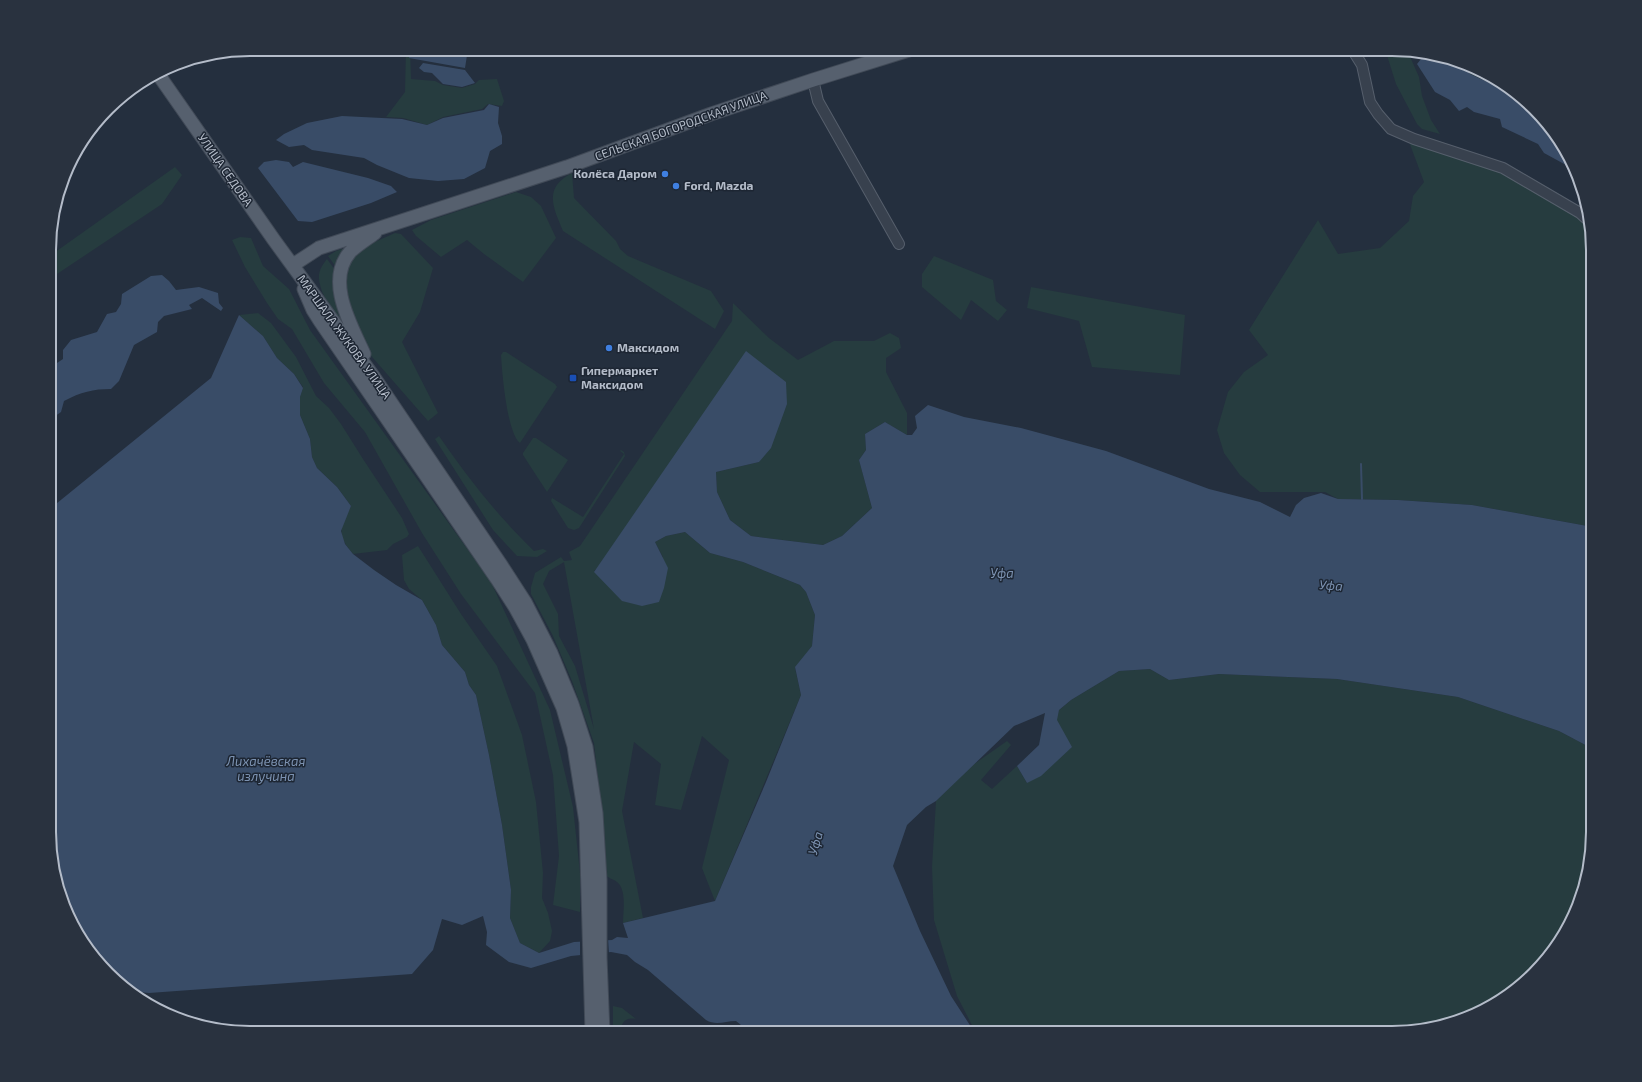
<svg xmlns="http://www.w3.org/2000/svg" width="1642" height="1082" viewBox="0 0 1642 1082" font-family="'Exo 2',sans-serif">
<style>
.green{fill:#263c3f;fill-rule:evenodd}
.water{fill:#394c67}
.pier{fill:#242f3e}
.lines{fill:none;stroke-linecap:round;stroke-linejoin:round}
.stream{stroke:#394c67;stroke-width:2}
.minor-casing{stroke:#565f6c;stroke-width:12}
.major-casing{stroke:#414a57;stroke-width:15}
.minor{stroke:#38414e;stroke-width:10}
.major{stroke:#56606e;stroke-width:13}
.shop-dot{fill:#3f7fe0;stroke:#1d2633;stroke-width:1.5}
.transit-dot{fill:#1a4fb4;stroke:#1d2633;stroke-width:1.5}
.labels{text-anchor:middle;stroke-width:3;stroke-linejoin:round;paint-order:stroke}
.street-label{font-size:12px;fill:#b4bcc9;stroke:#1d2633}
.poi-label{font-size:12px;font-weight:bold;fill:#b4bcc9;stroke:#1d2633;text-anchor:start}
.water-label{font-size:13px;font-style:italic;fill:#7c92b1;stroke:#1d2633}
.rim{fill:none;stroke:#b4bcc9;stroke-width:2}
</style>
<rect width="100%" height="100%" fill="#242f3e"/>
<!-- green -->
<path class="green" d="M 406,49 L 410,49 L 411,79 L 435,81 L 443,85 L 462,88 L 475,84 L 479,80 L 497,79 L 504,101 L 502,106 L 488,104 L 482,109 L 443,117 L 427,125 L 403,118 L 386,117 L 405,92 Z
M 576,49 L 606,49 L 577,55 Z
M 1385,49 L 1408,52 L 1419,77 L 1422,96 L 1431,120 L 1440,134 L 1422,129 L 1417,124 L 1396,84 Z
M 1456,59 L 1504,83 L 1509,88 L 1505,90 L 1470,74 Z
M 1408,139 L 1493,168 L 1576,211 L 1591,225 L 1593,237 L 1593,527 L 1472,505 L 1398,500 L 1338,499 L 1325,492 L 1260,492 L 1240,475 L 1224,453 L 1217,430 L 1228,392 L 1244,372 L 1268,355 L 1249,330 L 1318,220 L 1338,254 L 1380,248 L 1409,221 L 1413,196 L 1424,182 Z
M 175,167 L 182,175 L 162,204 L 51,278 L 51,255 Z
M 572,173 L 574,198 L 616,241 L 620,249 L 628,256 L 711,291 L 724,311 L 715,329 L 563,231 C 553,207 543,188 572,173 Z
M 516,192 L 531,197 L 541,206 L 556,238 L 523,282 L 484,254 L 467,240 L 441,257 L 416,236 L 412,230 L 431,220 Z
M 395,233 L 401,234 L 433,268 L 420,312 L 402,342 L 438,413 L 428,421 L 366,350 L 341,280 L 353,256 L 368,245 Z
M 240,237 L 251,238 L 263,266 L 289,289 L 310,330 L 491,582 L 550,710 L 573,807 L 580,873 L 580,912 L 553,905 L 559,856 L 553,775 L 535,693 L 461,594 L 422,533 L 365,432 L 324,383 L 292,329 L 278,319 L 267,303 L 245,267 L 232,240 Z
M 351,246 L 336,267 L 328,256 L 336,251 Z
M 934,256 L 993,280 L 996,301 L 1007,310 L 998,321 L 971,300 L 961,320 L 922,287 L 922,274 Z
M 327,259 L 335,270 C 329,290 343,314 349,332 C 338,316 321,299 319,279 C 318,271 323,264 327,259 Z
M 1031,287 L 1185,315 L 1180,375 L 1092,367 L 1079,321 L 1027,308 Z
M 733,303 L 769,338 L 798,360 L 834,341 L 874,341 L 890,333 L 899,338 L 901,348 L 886,358 L 886,372 L 907,413 L 907,435 L 885,422 L 865,434 L 866,450 L 859,460 L 872,508 L 842,536 L 823,545 L 751,536 L 730,520 L 717,492 L 716,472 L 759,462 L 787,404 L 594,571 L 663,557 L 655,542 L 666,536 L 685,532 L 710,553 L 743,562 L 800,585 L 806,592 L 815,615 L 812,646 L 795,668 L 801,695 L 715,901 L 702,868 L 729,760 L 702,736 L 681,810 L 655,805 L 661,764 L 634,742 L 622,811 L 643,918 L 623,923 C 623,911 627,890 617,882 C 614,879 609,879 606,875 L 605,842 L 594,743 L 572,681 L 553,636 L 531,594 L 531,587 L 535,573 L 561,557 L 564,561 L 572,560 L 569,552 L 580,546 L 732,321 ZM 564,562 L 594,729 L 575,666 L 559,636 L 558,614 L 543,584 L 549,571 Z
M 258,313 L 271,323 L 296,357 L 316,396 L 329,408 L 341,424 L 363,459 L 402,518 L 409,534 L 407,537 L 393,544 L 387,550 L 353,554 C 336,534 340,528 351,506 L 337,487 L 317,468 L 312,457 L 310,439 L 300,415 L 300,397 L 303,387 L 294,374 L 277,358 L 263,336 L 239,315 Z
M 503,352 L 506,352 L 555,384 L 557,387 L 520,443 C 507,433 502,372 501,355 Z
M 439,436 C 469,479 496,514 534,551 L 543,549 L 547,551 L 537,557 L 517,556 L 493,530 L 435,439 Z
M 533,438 L 536,438 L 568,460 L 547,492 L 523,455 L 523,453 Z
M 621,450 L 624,452 L 625,456 L 579,528 L 574,530 L 568,528 L 551,501 L 552,498 L 583,517 L 624,454 L 620,451 Z
M 418,546 L 461,614 L 497,666 L 522,735 L 536,802 L 543,873 L 542,898 L 548,913 L 552,931 L 550,941 L 539,953 L 520,943 L 510,918 L 511,890 L 502,825 L 489,755 L 476,695 L 469,685 L 465,672 L 442,645 L 436,625 L 422,600 L 409,589 L 404,580 L 402,555 Z
M 1150,669 L 1169,680 L 1219,674 L 1337,679 L 1458,697 L 1559,731 L 1593,749 L 1593,845 L 1582,896 L 1559,944 L 1525,983 L 1492,1006 L 1444,1026 L 1405,1033 L 976,1033 L 957,996 L 934,920 L 932,867 L 936,801 L 970,767 L 1007,741 L 1011,745 L 981,780 L 992,789 L 1017,766 L 1027,783 L 1071,747 L 1056,720 L 1059,710 L 1071,700 L 1119,671 Z
M 613,1006 L 622,1008 L 636,1019 C 625,1017 621,1023 620,1033 L 613,1033 Z"/>
<!-- water -->
<path class="water" d="M 410,49 L 468,49 L 465,68 L 409,58 Z
M 1425,54 L 1456,59 L 1470,74 L 1505,90 L 1509,88 L 1543,117 L 1566,150 L 1584,193 C 1578,189 1577,182 1571,178 L 1566,165 L 1544,153 L 1538,144 L 1502,127 L 1500,119 L 1474,112 L 1467,107 L 1459,111 L 1450,100 L 1435,92 L 1417,64 Z
M 423,63 L 465,70 L 475,83 L 462,87 L 443,84 L 432,73 L 424,72 L 419,68 Z
M 489,104 L 499,107 L 498,123 L 502,136 L 502,144 L 490,151 L 485,168 L 464,179 L 438,181 L 409,178 L 377,165 L 364,158 L 312,150 L 304,145 L 289,147 L 276,140 L 284,134 L 307,123 L 342,116 L 402,119 L 427,125 L 443,118 L 484,110 Z
M 276,160 L 289,162 L 293,167 L 303,162 L 368,178 L 391,186 L 397,192 L 371,203 L 312,222 L 298,221 L 258,168 L 264,162 Z
M 162,275 L 169,281 L 176,290 L 199,287 L 218,293 L 219,303 L 223,308 L 221,311 L 202,298 L 189,305 L 192,309 L 164,316 L 158,322 L 157,332 L 134,345 L 119,381 L 111,389 C 93,389 81,392 64,401 L 61,412 L 51,419 L 51,367 L 63,359 L 63,350 L 71,340 L 97,332 L 107,314 L 116,312 L 121,304 L 122,294 L 151,276 Z
M 239,315 L 263,336 L 277,358 L 294,374 L 303,388 L 300,397 L 300,415 L 310,439 L 312,457 L 317,468 L 337,487 L 351,506 L 341,531 L 345,544 L 353,554 L 374,570 L 396,585 L 422,600 L 436,625 L 442,645 L 465,672 L 469,685 L 476,695 L 489,755 L 502,825 L 511,890 L 510,918 L 520,943 L 539,953 L 574,942 L 612,940 L 617,937 L 628,938 L 623,923 L 715,901 L 766,782 L 801,695 L 795,667 L 812,646 L 815,615 L 806,592 L 800,585 L 743,562 L 710,553 L 685,532 L 666,536 L 655,542 L 668,568 L 664,588 L 659,602 L 642,606 L 622,601 L 594,572 L 746,351 L 786,382 L 787,404 L 771,448 L 759,462 L 716,472 L 717,492 L 730,520 L 751,536 L 823,545 L 842,536 L 872,508 L 859,460 L 866,450 L 865,434 L 885,422 L 907,435 L 912,435 L 917,428 L 915,416 L 928,405 L 964,417 L 1021,428 L 1106,451 L 1209,489 L 1260,502 L 1290,517 L 1296,505 L 1304,498 L 1321,493 L 1338,499 L 1398,500 L 1472,505 L 1593,527 L 1593,749 L 1559,731 L 1458,697 L 1337,679 L 1219,674 L 1169,680 L 1150,669 L 1119,671 L 1071,700 L 1059,710 L 1057,720 L 1072,747 L 1041,776 L 1027,783 L 1017,766 L 1039,745 L 1045,713 L 1014,726 L 936,801 L 926,807 L 907,825 L 893,866 L 920,931 L 951,996 L 975,1033 L 751,1033 L 736,1021 C 725,1021 716,1026 706,1020 L 648,970 L 635,962 L 627,955 L 611,952 L 571,956 L 531,968 L 509,962 L 486,945 L 487,932 L 483,916 L 462,925 L 442,919 L 433,950 L 412,974 L 149,993 L 129,991 L 99,965 L 76,933 L 51,858 L 51,508 L 211,378 Z"/>
<!-- pier -->
<path class="pier" d="M 608,938 L 609,954 L 580,957 L 580,940 Z"/>
<g class="lines">
<!-- stream -->
<path class="stream" d="M 1361,464 L 1362,499"/>
<!-- minor casing -->
<g class="minor-casing">
<path id="minor" d="M 1352,49 L 1362,65 L 1370,102 L 1378,114 L 1391,129 L 1414,139 L 1503,168 L 1580,213 L 1590,222
M 813,80 L 818,101 L 899,244"/>
</g>
<!-- major casing -->
<g class="major-casing">
<path id="major" d="M 158,74 L 274,240 L 373,376 L 501,565 L 525,602 L 551,653 L 572,704 L 586,747 L 596,813 L 600,880 L 600,957 L 603,1033
M 293,265 L 319,248 L 567,167 L 711,114 L 813,80 L 912,49
M 304,289 L 313,310 L 320,321 L 497,579 L 515,607 L 533,640 L 563,708 L 574,746 L 586,822 L 592,1033
M 364,354 C 351,325 325,281 350,252 C 357,245 367,239 375,233"/>
</g>
<!-- minor -->
<use href="#minor" class="minor"/>
<!-- major -->
<use href="#major" class="major"/>
</g>
<!-- markers -->
<g class="shop-dot">
<circle cx="665" cy="174" r="4"/>
<circle cx="676" cy="186" r="4"/>
<circle cx="609" cy="348" r="4"/>
</g>
<rect class="transit-dot" x="569" y="374" width="8" height="8" rx="2"/>
<g class="labels">
<!-- street labels -->
<g class="street-label">
<text transform="translate(681 126) rotate(-20)" y="4">СЕЛЬСКАЯ БОГОРОДСКАЯ УЛИЦА</text>
<text transform="translate(225 170) rotate(55)" y="4">УЛИЦА СЕДОВА</text>
<text transform="translate(344 337) rotate(54)" y="4">МАРШАЛА ЖУКОВА УЛИЦА</text>
</g>
<!-- poi labels -->
<g class="poi-label">
<text x="657" y="178" text-anchor="end">Колёса Даром</text>
<text x="684" y="190">Ford, Mazda</text>
<text x="617" y="352">Максидом</text>
<text x="581" y="375">Гипермаркет<tspan x="581" dy="14">Максидом</tspan></text>
</g>
<!-- water labels -->
<g class="water-label">
<text x="1002" y="578">Уфа</text>
<text transform="translate(1331 585) rotate(5)" y="5">Уфа</text>
<text x="266" y="766">Лихачёвская<tspan x="266" dy="15">излучина</tspan></text>
<text transform="translate(815 843) rotate(-74)" y="5">Уфа</text>
</g>
</g>
<!-- crop -->
<path d="M0 0H1642V1082H0ZM250 56H1392A194 194 0 0 1 1586 250V832A194 194 0 0 1 1392 1026H250A194 194 0 0 1 56 832V250A194 194 0 0 1 250 56Z" fill="#29323f" fill-rule="evenodd"/>
<path class="rim" d="M250 56H1392A194 194 0 0 1 1586 250V832A194 194 0 0 1 1392 1026H250A194 194 0 0 1 56 832V250A194 194 0 0 1 250 56Z"/>
</svg>
